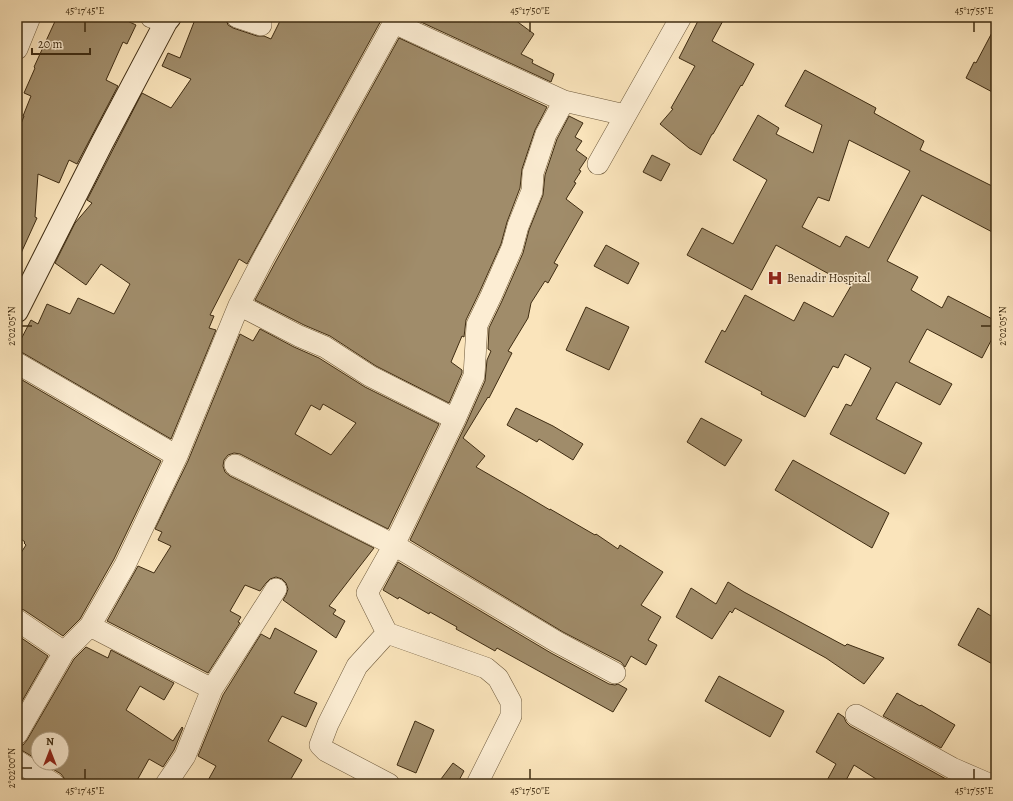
<svg xmlns="http://www.w3.org/2000/svg" width="1013" height="801" viewBox="0 0 1013 801" font-family="Alegreya,serif">
<style>
.building{fill:#a08c6a;stroke:#3f2c12;fill-rule:evenodd}
.lines{fill:none;stroke-linecap:round;stroke-linejoin:round}
.street-casing{stroke:#6e5a3c;stroke-width:22}
.secondary-casing{stroke:#3f2c12;stroke-width:24}
.street{stroke:#fcedd3;stroke-width:21}
.secondary{stroke:#fcedd3;stroke-width:22}
.ticks{fill:none;stroke:#3f2c12;stroke-width:1.5}
.labels{text-anchor:middle;stroke-width:3;stroke-linejoin:round;paint-order:stroke}
.poi-label{font-size:12px;fill:#3f2c12;stroke:#fcedd3;text-anchor:start}
.neatline{fill:none;stroke:#3f2c12;stroke-width:1.5}
.ticks-label{font-size:10px;text-anchor:middle;fill:#3f2c12}
</style>
<rect width="100%" height="100%" fill="#fae4bb"/>
<filter id="stains"><feTurbulence type="fractalNoise" baseFrequency=".005" numOctaves="4"/><feColorMatrix values="0 0 0 0 .2 0 0 0 0 .09 0 0 0 0 .02 0 0 0 .5 -.17"/></filter>
<radialGradient id="worn" r=".72"><stop offset=".6" stop-color="#630" stop-opacity="0"/><stop offset="1" stop-color="#630" stop-opacity=".3"/></radialGradient>
<!-- building -->
<path class="building" d="M 57,17 L 119,17 L 136,25 L 127,44 L 123,42 L 106,80 L 118,86 L 77,164 L 69,160 L 59,183 L 38,174 L 35,217 L 37,218 L 17,262 L 17,134 L 24,116 L 23,116 L 31,96 L 24,93 L 35,68 L 34,67 Z
M 196,17 L 213,17 L 227,22 L 228,25 L 233,28 L 257,36 L 264,36 L 271,39 L 282,17 L 383,17 L 247,264 L 239,259 L 210,315 L 214,316 L 209,328 L 216,330 L 171,439 L 23,353 L 17,351 L 17,347 L 31,320 L 38,324 L 47,304 L 70,314 L 78,298 L 114,314 L 130,284 L 101,264 L 86,285 L 55,263 L 75,223 L 92,203 L 87,200 L 142,93 L 171,108 L 191,79 L 162,66 L 168,53 L 180,58 Z
M 410,17 L 511,17 L 534,34 L 521,54 L 533,60 L 532,63 L 554,74 L 551,82 Z
M 700,17 L 725,17 L 712,41 L 754,64 L 742,86 L 741,85 L 713,134 L 712,134 L 701,155 L 689,148 L 660,124 L 673,109 L 671,108 L 695,66 L 679,58 Z
M 996,25 L 996,94 L 966,78 L 974,62 L 976,63 Z
M 399,38 L 547,107 L 535,130 L 522,169 L 520,188 L 507,222 L 501,244 L 480,291 L 466,320 L 464,337 L 462,336 L 451,362 L 462,370 L 462,373 L 449,403 L 376,366 L 330,336 L 304,325 L 255,300 L 276,261 Z
M 805,70 L 876,108 L 874,113 L 924,141 L 920,150 L 996,188 L 996,234 L 922,195 L 887,261 L 918,277 L 911,290 L 942,308 L 948,296 L 996,321 L 996,331 L 982,358 L 927,329 L 909,362 L 952,384 L 940,405 L 896,382 L 876,419 L 922,443 L 905,474 L 830,434 L 846,404 L 851,406 L 871,368 L 845,354 L 838,368 L 833,366 L 805,417 L 761,394 L 762,392 L 705,362 L 722,330 L 725,332 L 745,295 L 794,321 L 804,302 L 833,317 L 851,286 L 776,245 L 752,290 L 687,255 L 702,228 L 733,244 L 767,180 L 733,160 L 758,115 L 779,128 L 776,134 L 813,153 L 822,125 L 785,106 ZM 849,140 L 910,171 L 869,248 L 846,236 L 840,247 L 802,227 L 818,197 L 829,201 Z
M 569,116 L 583,123 L 575,137 L 582,141 L 576,150 L 587,158 L 579,170 L 581,171 L 574,182 L 576,183 L 566,199 L 583,212 L 554,263 L 558,265 L 548,283 L 545,281 L 531,303 L 528,318 L 508,351 L 512,353 L 489,398 L 488,397 L 463,438 L 485,456 L 476,467 L 523,494 L 550,510 L 550,509 L 595,535 L 596,534 L 618,549 L 620,545 L 663,572 L 641,605 L 661,617 L 648,640 L 657,645 L 646,665 L 631,656 L 625,667 L 621,662 L 563,632 L 410,540 L 466,424 L 485,381 L 487,360 L 491,351 L 488,349 L 489,328 L 502,301 L 523,253 L 529,230 L 543,195 L 545,175 L 557,139 Z
M 652,155 L 670,164 L 661,181 L 643,172 Z
M 606,245 L 639,263 L 628,284 L 594,266 Z
M 586,307 L 629,327 L 609,370 L 566,350 Z
M 260,329 L 294,347 L 319,358 L 365,387 L 439,424 L 388,529 L 240,454 L 234,453 L 228,455 L 224,460 L 223,466 L 225,472 L 230,476 L 374,548 L 329,606 L 336,610 L 333,614 L 345,621 L 336,638 L 283,600 L 286,595 L 288,589 L 286,583 L 282,579 L 276,577 L 270,579 L 266,583 L 260,591 L 245,585 L 230,611 L 241,617 L 238,622 L 240,623 L 208,673 L 107,621 L 138,566 L 154,573 L 171,546 L 158,540 L 162,532 L 155,529 L 188,461 L 240,334 L 253,341 ZM 323,404 L 356,423 L 331,455 L 295,434 L 311,405 L 320,410 Z
M 17,377 L 161,461 L 114,559 L 80,619 L 63,636 L 24,610 L 17,608 L 17,559 L 26,545 L 24,543 L 25,542 L 17,536 Z
M 516,408 L 553,426 L 583,444 L 573,460 L 539,439 L 537,442 L 507,425 Z
M 701,418 L 742,440 L 725,466 L 687,442 Z
M 793,460 L 889,513 L 872,548 L 775,490 Z
M 398,562 L 551,653 L 609,684 L 615,685 L 618,684 L 627,689 L 613,712 L 497,648 L 495,651 L 456,629 L 457,627 L 430,612 L 429,614 L 399,597 L 398,599 L 383,590 Z
M 728,582 L 744,592 L 845,646 L 847,644 L 884,658 L 864,684 L 826,658 L 735,608 L 732,613 L 730,611 L 712,639 L 676,617 L 691,588 L 716,604 Z
M 978,608 L 996,619 L 996,666 L 958,645 Z
M 275,628 L 317,651 L 294,693 L 317,703 L 306,727 L 282,716 L 268,741 L 302,760 L 288,784 L 206,784 L 216,766 L 198,756 L 223,695 L 261,634 L 270,639 Z
M 17,635 L 48,656 L 17,710 Z
M 86,647 L 108,658 L 111,650 L 174,683 L 164,700 L 140,686 L 126,710 L 173,741 L 182,727 L 183,728 L 174,750 L 163,767 L 149,759 L 135,784 L 69,784 L 65,782 L 64,778 L 61,774 L 43,763 L 62,763 L 62,739 L 38,739 L 38,760 L 23,751 L 17,749 L 17,746 L 23,745 L 27,740 L 74,659 Z
M 719,676 L 784,711 L 770,737 L 705,701 Z
M 897,693 L 920,706 L 921,705 L 955,725 L 941,748 L 883,716 Z
M 838,713 L 844,717 L 846,722 L 850,726 L 946,779 L 959,784 L 884,784 L 854,765 L 844,784 L 825,784 L 836,764 L 816,752 Z
M 415,721 L 434,730 L 416,773 L 397,765 Z
M 453,763 L 464,771 L 457,784 L 451,784 L 441,779 Z"/>
<g class="lines">
<!-- street casing -->
<g class="street-casing">
<path id="street" d="M 151,17 L 166,22
M 237,17 L 261,25
M 394,23 L 564,101 L 625,115
M 17,49 L 30,17
M 598,164 L 681,17
M 239,305 L 299,336 L 325,347 L 370,376 L 455,419
M 17,363 L 177,456
M 235,465 L 394,545 L 557,642 L 615,673
M 17,620 L 64,652
M 90,626 L 212,689
M 387,633 L 357,666 L 328,724 L 320,745 L 326,751 L 389,784
M 856,715 L 952,768 L 989,784
M 17,734 L 64,652 L 90,626 L 125,565 L 177,456 L 239,305 L 265,255 L 397,17
M 17,761 L 54,784
M 166,784 L 185,756 L 212,689 L 276,589
M 477,784 L 511,716 L 511,702 L 498,678 L 486,668 L 387,633 L 367,593 L 394,545 L 455,419 L 474,376 L 477,325 L 491,296 L 512,248 L 518,226 L 532,191 L 533,173 L 546,134 L 564,101"/>
</g>
<!-- secondary casing -->
<g class="secondary-casing">
<path id="secondary" d="M 17,311 L 102,143 L 166,22 L 170,17"/>
</g>
<!-- street -->
<use href="#street" class="street"/>
<!-- secondary -->
<use href="#secondary" class="secondary"/>
</g>
<!-- ticks -->
<path class="ticks" d="M 85,22 L 85,32M 530,22 L 530,32M 974,22 L 974,32M 22,326 L 32,326M 981,326 L 991,326M 22,768 L 32,768M 85,769 L 85,779M 530,769 L 530,779M 974,769 L 974,779"/>
<!-- icons -->
<defs>
<g id="hospital-bare" transform="scale(1.2)"><path d="M-5-5h3v3.5h4V-5h3V5h-3V1.5h-4V5h-3Z" fill="#8f2418" stroke="#fcedd3" stroke-width="2.5" paint-order="stroke"/></g>
</defs>
<g fill-rule="evenodd">
<use href="#hospital-bare" x="775" y="278"/>
</g>
<g class="labels">
<!-- poi labels -->
<g class="poi-label">
<text x="787" y="282">Benadir Hospital</text>
</g>
</g>
<!-- margin -->
<rect width="1013" height="801" fill="none" stroke="#fae4bb" stroke-width="44"/>
<!-- north arrow -->
<g transform="translate(50 751)"><circle r="19" fill="#fcedd3" stroke="#b0a086"/>
<path d="M0-3L7 15L0 10L-7 15Z" fill="#8f2418"/>
<text y="-6" font-size="11" font-weight="bold" text-anchor="middle" fill="#3f2c12">N</text>
</g>
<!-- scale -->
<path d="M32 48v6h58v-6" fill="none" stroke="#3f2c12" stroke-width="2"/>
<text x="38" y="48" font-size="12" fill="#3f2c12" stroke="#fcedd3" stroke-width="3" paint-order="stroke">20 m</text>
<rect x="22" y="22" width="969" height="757" class="neatline"/>
<g class="ticks-label">
<text x="85" y="14">45°17'45"E</text>
<text x="530" y="14">45°17'50"E</text>
<text x="974" y="14">45°17'55"E</text>
<text transform="translate(11 326) rotate(-90)" y="4">2°02'05"N</text>
<text transform="translate(1002 326) rotate(-90)" y="4">2°02'05"N</text>
<text transform="translate(11 768) rotate(-90)" y="4">2°02'00"N</text>
<text x="85" y="794">45°17'45"E</text>
<text x="530" y="794">45°17'50"E</text>
<text x="974" y="794">45°17'55"E</text>
</g>
<rect width="100%" height="100%" filter="url(#stains)"/>
<rect width="100%" height="100%" fill="url(#worn)"/>
</svg>
